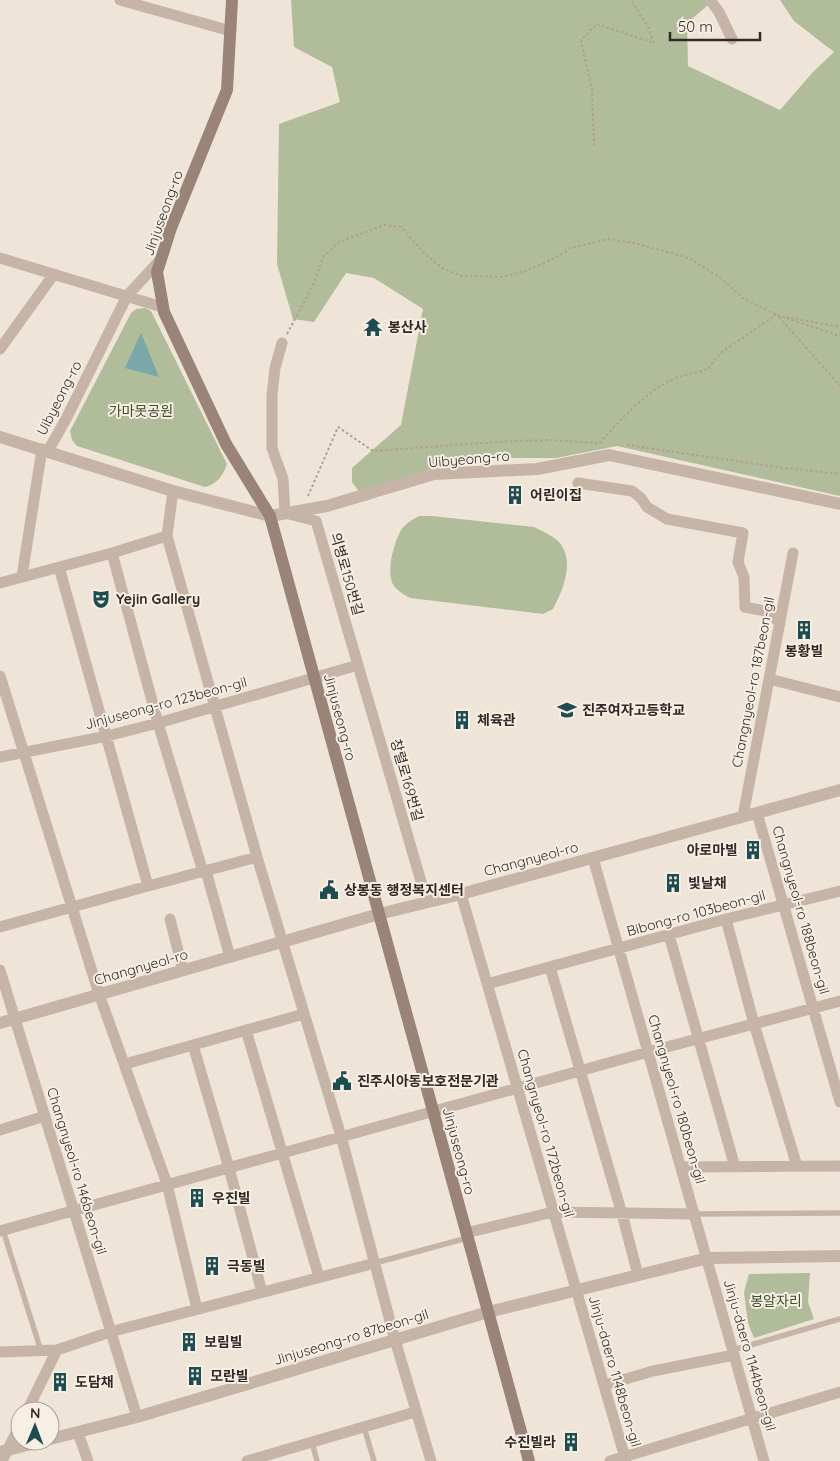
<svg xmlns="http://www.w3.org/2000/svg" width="840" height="1461" viewBox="0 0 840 1461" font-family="Quicksand,'Noto Sans KR',sans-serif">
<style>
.green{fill:#b0bc9a}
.water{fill:#7aa7a9}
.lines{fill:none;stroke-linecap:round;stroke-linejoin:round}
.path{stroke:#b19f90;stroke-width:2;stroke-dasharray:2.5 2.5;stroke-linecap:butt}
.service{stroke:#c6b5a6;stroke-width:5.5}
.minor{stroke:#c6b5a6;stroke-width:11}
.tertiary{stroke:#c6b5a6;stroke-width:12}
.secondary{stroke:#998477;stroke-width:12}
.labels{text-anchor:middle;stroke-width:4;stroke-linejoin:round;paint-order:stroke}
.street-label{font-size:14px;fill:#322a26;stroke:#f7efe4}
.poi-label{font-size:14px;font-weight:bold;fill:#322a26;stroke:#f7efe4;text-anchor:start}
.park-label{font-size:14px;fill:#414e2c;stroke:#f7efe4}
</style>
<rect width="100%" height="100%" fill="#efe4d8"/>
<!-- green -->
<path class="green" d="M 291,0 L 714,0 L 687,23 L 688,66 L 780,110 L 813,72 L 834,52 L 794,21 L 780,0 L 840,0 L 840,496 L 617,446 L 556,458 L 457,458 L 409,477 L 366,501 L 352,482 L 352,468 L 401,425 L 423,309 L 374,278 L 346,273 L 314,322 L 293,319 L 277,264 L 279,124 L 340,102 L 332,67 L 294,47 Z
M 145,308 L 151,311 L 227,464 C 223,476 217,484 205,487 L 77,446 L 72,440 L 70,431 L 131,313 L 136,309 Z
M 419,516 L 432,516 L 534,527 C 544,532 559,538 563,548 C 573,566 562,592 553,609 L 543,614 L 410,598 C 404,595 398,591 394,586 C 385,573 394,543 401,530 C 406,523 412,520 419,516 Z
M 810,1273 L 808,1302 L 814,1319 L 754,1338 L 748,1323 L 744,1292 L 749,1274 Z"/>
<!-- water -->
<path class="water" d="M 141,333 L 159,377 L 125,368 Z"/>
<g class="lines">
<!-- path -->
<path class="path" d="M 594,146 L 592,90 L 581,40 L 597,24 L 654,43 L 648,27 L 631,0
M 779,317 L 840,386
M 786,317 L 840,327
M 287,334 L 314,283 L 324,256 L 339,242 L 384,225 L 401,227 L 424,253 L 442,268 L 461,276 L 503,277 L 525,271 L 551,260 L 571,248 L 608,239 L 634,243 L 689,258 L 722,279 L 743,298 L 777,315 L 840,336
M 600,443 C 621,418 645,392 676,378 C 687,374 699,373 709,368 L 716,358 L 723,351 L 776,315
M 627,445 L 784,468 L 840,474
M 308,496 L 338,427 L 373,451 L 510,441 L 548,440 L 600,443"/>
<!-- service -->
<path class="service" d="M 695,1214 L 840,1213
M 3,1230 L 41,1351
M 375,1263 L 467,1238
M 733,1350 L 840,1319
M 364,1427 L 374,1461
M 312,1442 L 317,1461"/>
<!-- minor -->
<path class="minor" d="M 120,0 L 231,31
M 710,0 L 719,12 L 732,39
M 0,258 L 162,307 L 164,312
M 282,343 L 275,368 L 272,395 L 272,448 L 283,479 L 285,513 L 316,521 L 427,902
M 0,349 L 54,274
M 48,451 L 66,419 L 127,296 L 160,260
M 578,483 L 632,491 L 641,498 L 647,507 L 667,519 L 743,533 L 738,562 L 744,577 L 745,607 L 770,612 L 780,624
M 173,491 L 167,536 L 257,857 L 341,1136 L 395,1340 L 431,1461
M 112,553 L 158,723 L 203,872
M 59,567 L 148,886
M 22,576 L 42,449
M 0,583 L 112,553 L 167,536
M 0,676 L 99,994 L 167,1184 L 197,1309
M 769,679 L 840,697
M 0,757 L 107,736 L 158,723 L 358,665
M 757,813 L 840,1102
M 743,816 L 793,553
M 593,858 L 764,1461
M 206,871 L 230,957
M 461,894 L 626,1461
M 170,919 L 183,970
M 726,919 L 754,1024 L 797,1166
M 0,927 L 148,886 L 257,857
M 669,935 L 735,1167
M 550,967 L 622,1214 L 638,1275
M 0,970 L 137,1417
M 487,984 L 726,919 L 840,891
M 246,1030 L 319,1277
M 193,1045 L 229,1168 L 262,1292
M 125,1064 L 304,1014
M 0,1130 L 45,1116
M 682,1167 L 840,1166
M 0,1231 L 648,1052 L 840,1001
M 466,1233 L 553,1212 L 695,1214
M 0,1352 L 57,1350 L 110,1332 L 375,1263
M 605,1385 L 653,1371 L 734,1355
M 27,1411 L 57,1350
M 78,1433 L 88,1461
M 2,1461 L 20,1425
M 247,1461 L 415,1412
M 610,1461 L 840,1392"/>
<!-- tertiary -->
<path class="tertiary" d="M 0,437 L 173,491 L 270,516 L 327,506 L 434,474 L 537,469 L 609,455 L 840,504
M 0,1023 L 379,914 L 461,894 L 840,790
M 50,1439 L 137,1417 L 488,1312 L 708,1258 L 840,1256
M 0,1452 L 43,1441"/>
<!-- secondary -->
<path class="secondary" d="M 232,0 L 227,90 L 171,228 L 157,272 L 164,312 L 226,444 L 270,516 L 529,1461"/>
</g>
<!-- icons -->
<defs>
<g id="temple-bare" transform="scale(1.5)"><path d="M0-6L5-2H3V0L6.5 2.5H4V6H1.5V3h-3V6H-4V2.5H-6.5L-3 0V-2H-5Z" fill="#1f4c50" stroke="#f7efe4" stroke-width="2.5" paint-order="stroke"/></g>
<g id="building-bare" transform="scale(1.5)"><path d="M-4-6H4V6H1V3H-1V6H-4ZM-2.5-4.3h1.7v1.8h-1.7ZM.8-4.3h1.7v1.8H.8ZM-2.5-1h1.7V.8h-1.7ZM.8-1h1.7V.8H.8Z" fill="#1f4c50" stroke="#f7efe4" stroke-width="2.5" paint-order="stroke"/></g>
<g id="theatre-bare" transform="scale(1.5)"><path d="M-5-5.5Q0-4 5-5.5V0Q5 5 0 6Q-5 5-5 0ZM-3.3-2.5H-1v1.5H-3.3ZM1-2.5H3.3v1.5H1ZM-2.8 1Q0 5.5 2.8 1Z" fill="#1f4c50" stroke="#f7efe4" stroke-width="2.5" paint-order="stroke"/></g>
<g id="school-bare" transform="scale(1.5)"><path d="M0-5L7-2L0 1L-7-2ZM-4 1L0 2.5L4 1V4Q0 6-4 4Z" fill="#1f4c50" stroke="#f7efe4" stroke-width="2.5" paint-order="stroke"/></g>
<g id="civic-bare" transform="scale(1.5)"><path d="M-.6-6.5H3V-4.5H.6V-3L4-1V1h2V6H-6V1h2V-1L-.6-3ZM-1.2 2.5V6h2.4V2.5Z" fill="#1f4c50" stroke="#f7efe4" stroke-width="2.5" paint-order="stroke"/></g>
</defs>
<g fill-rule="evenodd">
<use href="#temple-bare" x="373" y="327"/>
<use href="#building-bare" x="515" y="495"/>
<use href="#theatre-bare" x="101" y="599"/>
<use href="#building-bare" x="804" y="630"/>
<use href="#school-bare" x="567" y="710"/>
<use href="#building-bare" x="462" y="720"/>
<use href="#building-bare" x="753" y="850"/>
<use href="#building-bare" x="673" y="883"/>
<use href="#civic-bare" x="329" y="890"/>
<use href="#civic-bare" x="342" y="1081"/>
<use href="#building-bare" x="197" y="1198"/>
<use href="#building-bare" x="212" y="1266"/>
<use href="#building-bare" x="189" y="1342"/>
<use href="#building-bare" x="195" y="1376"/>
<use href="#building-bare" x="60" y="1382"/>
<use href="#building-bare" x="571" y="1442"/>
</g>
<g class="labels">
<!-- street labels -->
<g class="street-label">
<text transform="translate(163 213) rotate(-70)" y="5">Jinjuseong-ro</text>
<text transform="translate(59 398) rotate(-63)" y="5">Uibyeong-ro</text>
<text transform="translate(469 459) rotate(-5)" y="5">Uibyeong-ro</text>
<text transform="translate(347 574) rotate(74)" y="5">의병로150번길</text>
<text transform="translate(753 682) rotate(-79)" y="5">Changnyeol-ro 187beon-gil</text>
<text transform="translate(166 703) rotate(-15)" y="5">Jinjuseong-ro 123beon-gil</text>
<text transform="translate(340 717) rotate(75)" y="5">Jinjuseong-ro</text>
<text transform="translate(407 780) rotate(74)" y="5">창렬로169번길</text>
<text transform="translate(531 859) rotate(-15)" y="5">Changnyeol-ro</text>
<text transform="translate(801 910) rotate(74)" y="5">Changnyeol-ro 188beon-gil</text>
<text transform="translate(696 913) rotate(-15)" y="5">Bibong-ro 103beon-gil</text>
<text transform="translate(141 967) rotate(-16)" y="5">Changnyeol-ro</text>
<text transform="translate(677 1099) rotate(74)" y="5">Changnyeol-ro 180beon-gil</text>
<text transform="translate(546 1133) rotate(74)" y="5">Changnyeol-ro 172beon-gil</text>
<text transform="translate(459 1151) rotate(75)" y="5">Jinjuseong-ro</text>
<text transform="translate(77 1171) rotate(73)" y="5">Changnyeol-ro 146beon-gil</text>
<text transform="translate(351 1337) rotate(-17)" y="5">Jinjuseong-ro 87beon-gil</text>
<text transform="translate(750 1355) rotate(74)" y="5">Jinju-daero 1144beon-gil</text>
<text transform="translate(615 1371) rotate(74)" y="5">Jinju-daero 1148beon-gil</text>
</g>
<!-- poi labels -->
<g class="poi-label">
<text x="388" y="332">봉산사</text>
<text x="530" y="500">어린이집</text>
<text x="116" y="604">Yejin Gallery</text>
<text x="804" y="656" text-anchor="middle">봉황빌</text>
<text x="582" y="715">진주여자고등학교</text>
<text x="477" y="725">체육관</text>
<text x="738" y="855" text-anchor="end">아로마빌</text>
<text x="688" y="888">빛날채</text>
<text x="344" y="895">상봉동 행정복지센터</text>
<text x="357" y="1086">진주시아동보호전문기관</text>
<text x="212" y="1203">우진빌</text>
<text x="227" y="1271">극동빌</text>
<text x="204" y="1347">보림빌</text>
<text x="210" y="1381">모란빌</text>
<text x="75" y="1387">도담채</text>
<text x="556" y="1447" text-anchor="end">수진빌라</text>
</g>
<!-- park labels -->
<g class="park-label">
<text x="141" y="416">가마못공원</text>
<text x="776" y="1306">봉알자리</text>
</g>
</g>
<!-- north arrow -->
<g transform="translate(35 1426) rotate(1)"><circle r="24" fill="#f7efe4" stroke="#a8a098"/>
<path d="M0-4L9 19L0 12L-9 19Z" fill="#1f4c50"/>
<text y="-8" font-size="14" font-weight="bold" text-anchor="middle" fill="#322a26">N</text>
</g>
<!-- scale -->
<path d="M670 32v8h90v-8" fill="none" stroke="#322a26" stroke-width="2.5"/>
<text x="678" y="32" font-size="15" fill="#322a26" stroke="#f7efe4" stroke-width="4" paint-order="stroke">50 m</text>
</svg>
